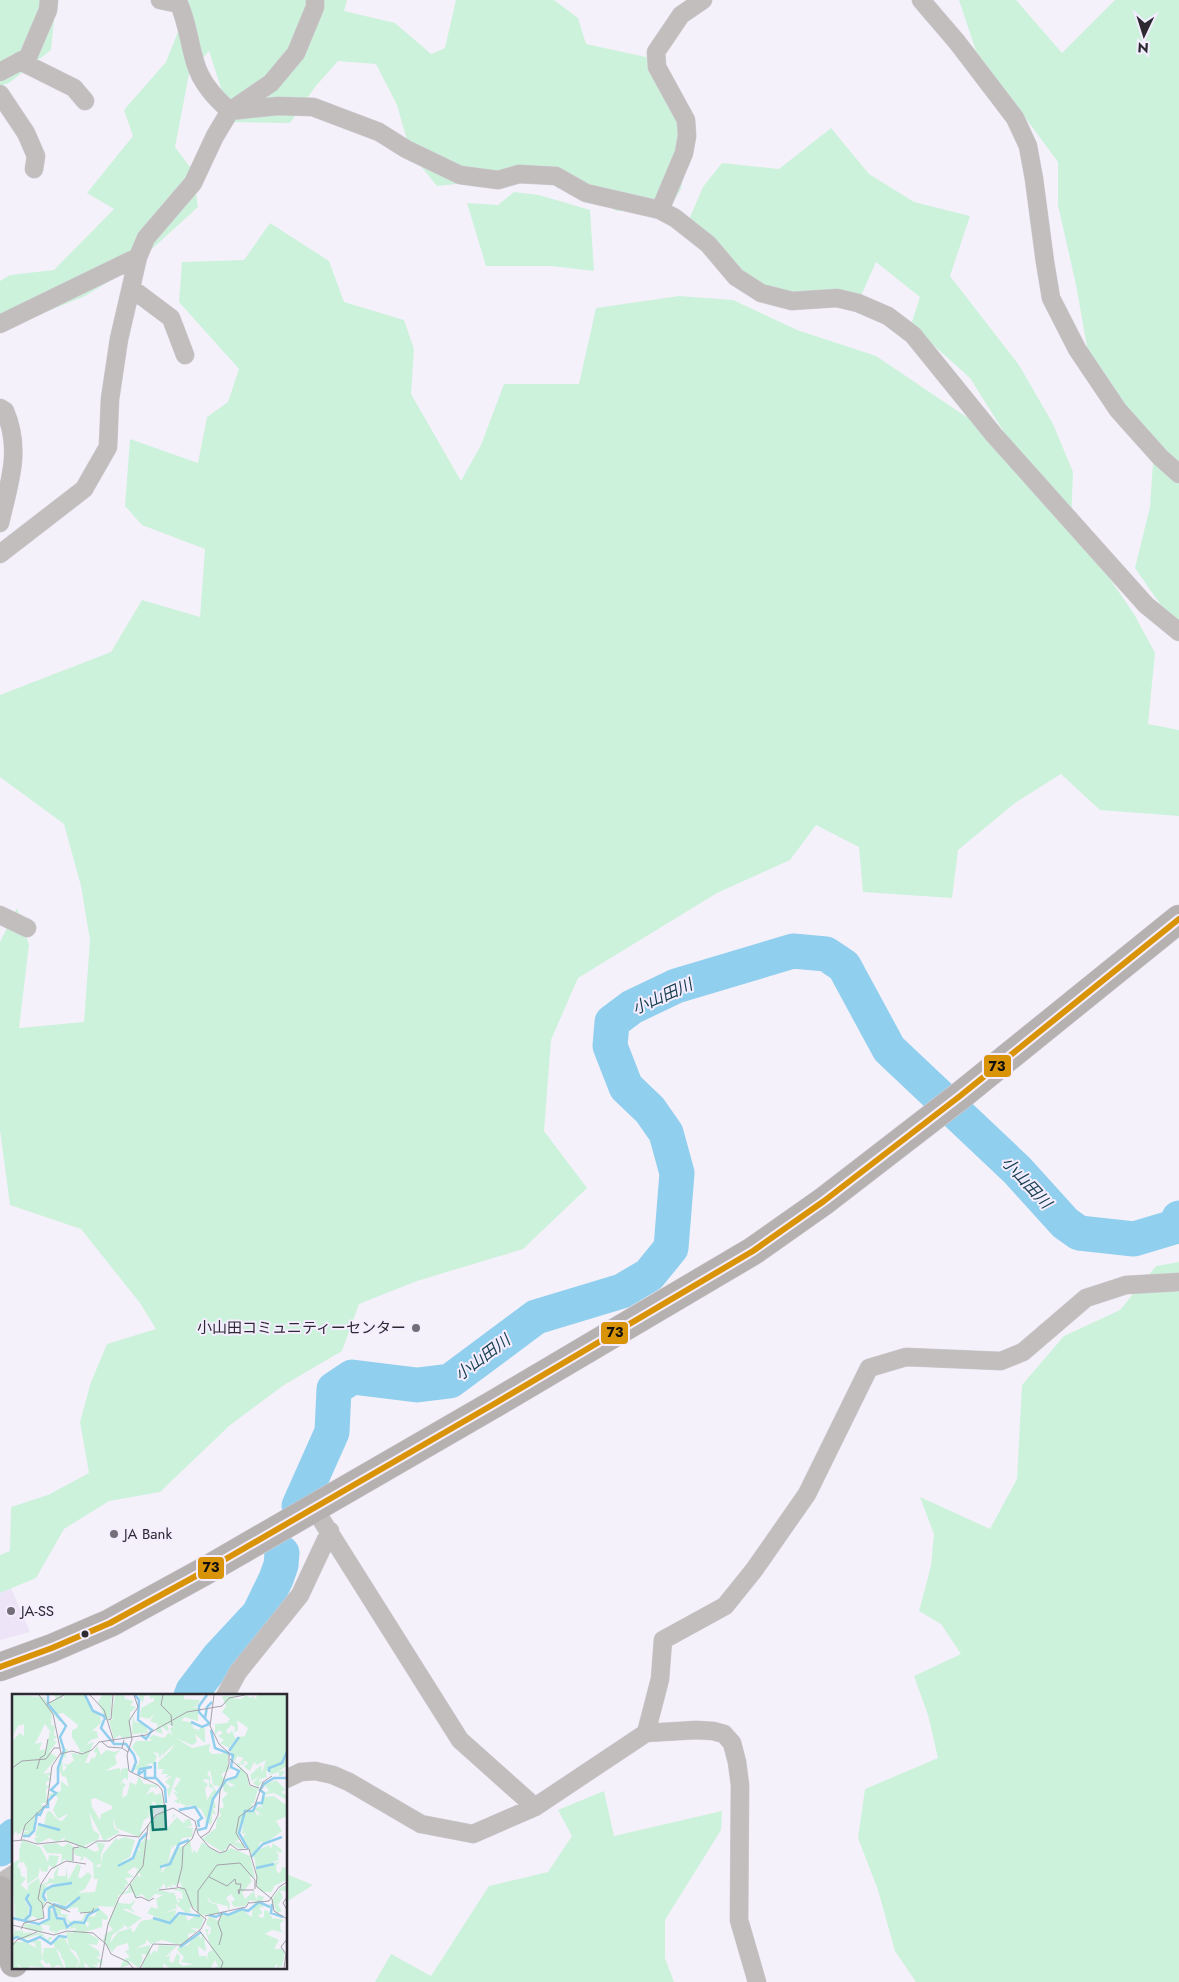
<svg xmlns="http://www.w3.org/2000/svg" width="1179" height="1982" viewBox="0 0 1179 1982" font-family="Jost,'Noto Sans JP',sans-serif">
<style>
.built{fill:#ede5f7}
.green{fill:#ccf2db}
.lines{fill:none;stroke-linecap:round;stroke-linejoin:round}
.river{stroke:#91cfee;stroke-width:35}
.street-casing{stroke:#d1ced6;stroke-width:19}
.highway-casing{stroke:#d1ced6;stroke-width:29}
.street{stroke:#c1bebd;stroke-width:18}
.highway{stroke:#b6b1b1;stroke-width:28}
.bus-1-casing{stroke:#f4edff;stroke-width:10}
.bus-1{stroke:#d99307;stroke-width:6}
.poi-dot{fill:#726f78;stroke:#f4edff;stroke-width:2}
.bus-dot{fill:#2c2931;stroke:#f4edff;stroke-width:2}
.labels{text-anchor:middle;stroke-width:4;stroke-linejoin:round;paint-order:stroke}
.poi-label{font-size:15px;fill:#2c2931;stroke:#f4edff;text-anchor:start}
.water-label{font-size:16px;font-style:italic;fill:#184051;stroke:#f4edff}
.inset-river{fill:none;stroke:#91cfee;stroke-width:2.5}
.inset-road{fill:none;stroke:#a5a1aa;stroke-width:1}
.view{fill:#0f766e;fill-opacity:0.15;stroke:#0f766e;stroke-width:2.5}
.inset-edge{fill:none;stroke:#2c2931;stroke-width:2.5}
.line-badge{stroke:#f4edff;stroke-width:2}
.pale-badge-label{font-size:14px;text-anchor:middle;font-weight:bold;fill:#111}
</style>
<rect width="100%" height="100%" fill="#f5f1fb"/>
<!-- built -->
<path class="built" d="M 10,1586 L 30,1632 L 0,1640 L 0,1590 Z"/>
<!-- green -->
<path class="green" d="M 0,0 L 56,0 L 51,50 L 9,83 L 0,86 Z
M 185,0 L 347,0 L 344,11 L 395,23 L 431,54 L 445,48 L 456,0 L 554,0 L 578,18 L 586,44 L 655,59 L 683,125 L 685,165 L 681,189 L 668,211 L 616,211 L 594,191 L 565,173 L 437,186 L 411,154 L 397,105 L 376,64 L 338,61 L 315,87 L 290,123 L 232,122 L 209,51 L 189,74 L 175,147 L 193,171 L 198,207 L 130,269 L 85,296 L 0,331 L 0,281 L 10,275 L 54,270 L 114,209 L 87,193 L 133,136 L 124,110 L 166,62 L 186,11 Z
M 959,0 L 1016,0 L 1062,53 L 1115,0 L 1179,0 L 1179,625 L 1160,604 L 1135,568 L 1150,507 L 1153,462 L 1089,358 L 1076,285 L 1058,205 L 1058,162 L 976,51 Z
M 831,128 L 869,174 L 914,202 L 970,216 L 950,276 L 1019,365 L 1053,424 L 1073,472 L 1071,522 L 1134,614 L 1155,653 L 1148,724 L 1179,730 L 1179,816 L 1100,810 L 1061,774 L 1015,803 L 958,850 L 952,898 L 863,892 L 859,847 L 816,825 L 790,860 L 717,893 L 578,978 L 551,1040 L 544,1131 L 587,1188 L 523,1249 L 417,1281 L 359,1304 L 342,1351 L 284,1385 L 229,1426 L 160,1492 L 109,1501 L 64,1529 L 36,1578 L 0,1593 L 0,1555 L 10,1551 L 11,1507 L 48,1495 L 89,1473 L 80,1422 L 91,1382 L 107,1344 L 156,1329 L 140,1303 L 81,1229 L 10,1205 L 0,1130 L 0,942 L 17,908 L 29,945 L 19,1028 L 84,1022 L 90,940 L 81,886 L 64,824 L 0,777 L 0,695 L 111,652 L 142,600 L 200,617 L 205,549 L 142,525 L 125,506 L 130,439 L 198,463 L 207,417 L 228,402 L 239,369 L 179,302 L 182,262 L 244,260 L 270,223 L 329,261 L 344,302 L 404,320 L 414,349 L 411,394 L 461,481 L 481,445 L 504,384 L 579,384 L 596,308 L 679,296 L 733,300 L 797,330 L 876,356 L 962,414 L 1009,440 L 970,378 L 911,325 L 920,297 L 876,262 L 856,307 L 788,302 L 730,266 L 688,222 L 703,187 L 722,163 L 779,169 Z
M 514,192 L 539,195 L 590,210 L 594,271 L 551,266 L 486,266 L 467,203 L 498,205 Z
M 1179,1262 L 1179,1982 L 916,1982 L 895,1951 L 878,1890 L 858,1838 L 865,1789 L 938,1758 L 928,1715 L 914,1676 L 961,1654 L 941,1624 L 919,1611 L 931,1566 L 934,1534 L 920,1497 L 990,1529 L 1017,1479 L 1022,1385 L 1064,1336 L 1120,1310 L 1156,1266 Z
M 604,1791 L 614,1836 L 722,1811 L 721,1830 L 665,1920 L 665,1958 L 674,1982 L 375,1982 L 391,1954 L 431,1976 L 489,1886 L 548,1872 L 572,1836 L 558,1810 Z
M 286,1874 L 313,1885 L 286,1902 Z"/>
<g class="lines">
<!-- river -->
<path class="river" d="M 299,1506 L 332,1432 L 334,1389 L 352,1377 L 417,1385 L 450,1381 L 536,1317 L 622,1291 L 649,1275 L 671,1248 L 677,1173 L 666,1133 L 650,1110 L 626,1087 L 610,1046 L 612,1022 L 632,1007 L 676,986 L 793,951 L 826,954 L 844,966 L 889,1049 L 1017,1170 L 1065,1223 L 1079,1233 L 1134,1239 L 1174,1227 L 1179,1218
M 191,1696 L 193,1691 L 219,1657 L 259,1614 L 276,1579 L 281,1565 L 282,1553
M 0,1849 L 14,1836"/>
<!-- street casing -->
<g class="street-casing">
<path id="street" d="M 160,0 L 179,4 C 188,24 189,44 196,65 C 202,84 216,99 230,111 L 278,106 L 313,107 L 379,132 L 406,149 L 460,175 L 498,180 L 519,174 L 556,176 L 586,193 L 660,210 L 684,153 L 687,136 L 686,120 L 657,67 L 656,52 L 681,15 L 703,0
M 921,0 L 957,42 L 1015,118 L 1028,146 L 1034,179 L 1045,262 L 1051,298 L 1077,349 L 1118,410 L 1160,457 L 1179,474
M 20,61 L 74,88 L 85,101
M 0,72 L 28,57 L 48,10 L 49,0
M 0,94 L 26,133 L 36,156 L 34,169
M 660,210 L 675,218 L 708,244 L 736,277 L 761,293 L 792,301 L 837,298 L 858,303 L 888,316 L 913,335 L 994,435 L 1146,605 L 1179,632
M 131,288 L 171,318 L 185,355
M 0,324 L 138,257
M 0,408 L 5,411 C 22,451 9,483 0,523
M 0,554 L 84,489 L 108,447 L 110,399 L 119,339 L 138,257 L 146,238 L 193,183 L 215,136 L 230,111 L 271,83 L 296,53 L 315,7 L 315,0
M 0,915 L 27,928
M 314,1508 L 460,1740 L 535,1807
M 225,1696 L 238,1672 L 300,1595 L 330,1531
M 646,1733 L 660,1679 L 663,1640 L 725,1606 L 754,1570 L 807,1494 L 869,1368 L 906,1357 L 1001,1361 L 1023,1352 L 1086,1298 L 1126,1285 L 1179,1282
M 286,1779 L 301,1772 L 315,1771 L 333,1775 L 349,1782 L 421,1824 L 473,1834 L 535,1807 L 646,1733 L 696,1730 L 713,1731 L 724,1734 L 732,1743 L 737,1762 L 740,1785 L 739,1920 L 757,1982
M 0,1883 L 14,1874"/>
</g>
<!-- highway casing -->
<g class="highway-casing">
<path id="highway" d="M 0,1667 L 52,1648 L 110,1623 L 205,1571 L 494,1404 L 753,1251 L 824,1201 L 960,1096 L 1179,919
M 0,1890 L 14,1963"/>
</g>
<!-- street -->
<use href="#street" class="street"/>
<!-- highway -->
<use href="#highway" class="highway"/>
<!-- bus-1 casing -->
<g class="bus-1-casing">
<path id="bus-1" d="M 0,1667 L 52,1648 L 110,1623 L 205,1571 L 494,1404 L 753,1251 L 824,1201 L 960,1096 L 1179,919"/>
</g>
<!-- bus-1 -->
<use href="#bus-1" class="bus-1"/>
</g>
<!-- markers -->
<g class="poi-dot">
<circle cx="416" cy="1328" r="5"/>
<circle cx="114" cy="1534" r="5"/>
<circle cx="11" cy="1611" r="5"/>
</g>
<circle class="bus-dot" cx="85" cy="1634" r="4.5"/>
<g class="labels">
<!-- poi labels -->
<g class="poi-label">
<text x="406" y="1333" text-anchor="end">小山田コミュニティーセンター</text>
<text x="124" y="1539">JA Bank</text>
<text x="21" y="1616">JA-SS</text>
</g>
<!-- water labels -->
<g class="water-label">
<text transform="translate(662 996) rotate(-24)" y="6">小山田川</text>
<text transform="translate(1027 1182) rotate(47)" y="6">小山田川</text>
<text transform="translate(482 1357) rotate(-37)" y="6">小山田川</text>
</g>
</g>
<!-- overview -->
<g transform="translate(12 1694)">
<rect width="275" height="275" fill="#f5f1fb"/>
<path d="M 0,1 L 32,3 L 39,16 L 38,8 L 44,5 L 42,1 L 51,1 L 50,3 L 52,5 L 52,1 L 73,1 L 81,18 L 88,21 L 89,29 L 80,37 L 85,37 L 86,44 L 79,46 L 74,51 L 82,48 L 73,69 L 77,69 L 80,63 L 82,65 L 85,59 L 81,58 L 85,52 L 89,61 L 94,56 L 103,58 L 109,55 L 103,62 L 105,70 L 93,77 L 108,74 L 108,81 L 109,75 L 116,74 L 116,86 L 112,84 L 107,92 L 111,88 L 114,91 L 111,94 L 110,104 L 115,101 L 118,88 L 124,91 L 127,82 L 132,90 L 145,91 L 144,96 L 143,93 L 139,93 L 134,101 L 141,97 L 143,101 L 149,99 L 151,109 L 144,114 L 144,109 L 140,107 L 142,118 L 138,122 L 136,116 L 137,123 L 132,126 L 128,138 L 131,137 L 127,143 L 104,134 L 101,123 L 102,134 L 108,138 L 92,147 L 77,118 L 81,136 L 87,140 L 87,145 L 72,152 L 83,158 L 87,156 L 84,148 L 93,150 L 89,161 L 89,169 L 83,173 L 88,173 L 91,160 L 105,143 L 105,146 L 113,143 L 123,146 L 118,163 L 108,168 L 121,164 L 124,155 L 128,157 L 126,151 L 132,146 L 136,134 L 134,145 L 138,146 L 137,128 L 153,116 L 152,132 L 161,124 L 161,119 L 163,122 L 153,132 L 152,138 L 165,123 L 171,129 L 174,127 L 171,126 L 178,125 L 180,132 L 173,133 L 181,134 L 180,143 L 170,144 L 166,153 L 163,151 L 160,155 L 160,150 L 156,169 L 149,173 L 151,177 L 146,178 L 151,178 L 163,155 L 173,151 L 178,145 L 180,159 L 182,156 L 185,159 L 190,148 L 208,160 L 219,154 L 238,162 L 243,184 L 237,182 L 240,187 L 230,199 L 233,205 L 242,197 L 244,206 L 246,201 L 252,203 L 250,208 L 247,208 L 252,213 L 247,214 L 251,219 L 246,221 L 249,224 L 252,223 L 252,216 L 256,217 L 261,225 L 255,233 L 262,224 L 272,226 L 268,230 L 269,237 L 274,239 L 260,236 L 253,240 L 267,246 L 262,255 L 270,255 L 273,259 L 270,272 L 265,274 L 265,269 L 262,274 L 203,274 L 206,272 L 203,266 L 199,274 L 157,274 L 151,269 L 151,274 L 134,274 L 129,273 L 135,261 L 129,260 L 131,264 L 127,274 L 117,267 L 117,271 L 108,274 L 111,267 L 116,268 L 112,265 L 118,263 L 113,257 L 117,256 L 116,249 L 105,252 L 100,258 L 91,247 L 93,240 L 101,236 L 96,230 L 106,206 L 107,209 L 118,210 L 124,205 L 119,214 L 124,219 L 115,215 L 110,215 L 130,224 L 116,234 L 111,230 L 112,233 L 100,241 L 98,249 L 106,238 L 119,234 L 121,239 L 129,227 L 146,224 L 135,219 L 139,213 L 146,215 L 144,205 L 151,201 L 143,200 L 136,207 L 130,200 L 123,204 L 121,198 L 107,201 L 102,213 L 85,212 L 96,223 L 95,226 L 90,225 L 90,233 L 73,238 L 87,245 L 85,251 L 76,250 L 87,257 L 88,262 L 84,263 L 91,267 L 90,272 L 85,267 L 86,272 L 80,270 L 85,274 L 78,274 L 72,268 L 73,274 L 65,274 L 68,267 L 64,258 L 56,253 L 67,267 L 64,274 L 54,274 L 52,267 L 49,263 L 49,260 L 44,254 L 52,274 L 46,271 L 40,274 L 37,269 L 34,270 L 30,264 L 32,254 L 43,254 L 41,248 L 52,242 L 57,253 L 54,238 L 62,239 L 59,237 L 63,236 L 64,234 L 48,236 L 43,240 L 42,236 L 41,238 L 37,236 L 38,232 L 28,230 L 32,237 L 29,236 L 29,239 L 14,235 L 11,229 L 23,231 L 34,228 L 38,224 L 35,211 L 45,210 L 54,214 L 60,206 L 52,213 L 44,208 L 36,209 L 34,197 L 42,191 L 51,192 L 40,189 L 32,191 L 36,193 L 31,199 L 34,207 L 30,217 L 32,223 L 26,226 L 22,222 L 17,224 L 20,227 L 15,225 L 18,221 L 19,213 L 14,205 L 17,198 L 13,207 L 17,213 L 16,222 L 13,225 L 3,224 L 0,170 L 8,165 L 5,174 L 8,173 L 9,182 L 14,184 L 9,191 L 16,197 L 16,191 L 27,184 L 28,191 L 36,188 L 37,184 L 42,185 L 42,179 L 47,172 L 45,182 L 54,182 L 54,172 L 56,186 L 65,170 L 69,172 L 66,183 L 69,184 L 76,178 L 80,182 L 73,195 L 66,199 L 83,198 L 86,185 L 82,185 L 81,169 L 76,165 L 72,162 L 71,166 L 67,166 L 70,163 L 63,161 L 60,155 L 61,168 L 52,165 L 49,170 L 50,160 L 35,159 L 30,151 L 44,149 L 51,153 L 56,149 L 65,155 L 67,151 L 52,147 L 53,143 L 46,148 L 37,144 L 25,150 L 22,144 L 27,143 L 23,142 L 26,131 L 41,134 L 32,130 L 35,118 L 38,117 L 46,126 L 50,127 L 57,119 L 46,125 L 41,116 L 46,104 L 43,101 L 38,104 L 37,100 L 49,97 L 49,87 L 57,93 L 54,83 L 50,82 L 48,77 L 46,79 L 52,54 L 56,56 L 53,62 L 56,64 L 52,63 L 50,66 L 51,78 L 55,73 L 50,69 L 56,71 L 62,66 L 59,59 L 67,60 L 74,58 L 66,59 L 68,56 L 60,43 L 60,36 L 65,34 L 66,31 L 51,19 L 44,20 L 49,28 L 47,27 L 40,18 L 39,31 L 43,32 L 42,41 L 45,43 L 41,46 L 45,48 L 37,58 L 45,63 L 31,80 L 39,78 L 39,82 L 35,81 L 39,86 L 34,88 L 34,92 L 38,90 L 34,96 L 35,109 L 29,109 L 32,114 L 22,126 L 22,136 L 17,142 L 11,144 L 12,138 L 17,138 L 10,136 L 9,131 L 10,138 L 6,141 L 4,137 L 0,143 L 0,74 L 6,70 L 0,72 L 0,47 L 8,39 L 12,42 L 12,30 L 6,32 L 0,44 ZM 33,30 L 38,37 L 33,59 L 32,55 L 27,57 L 30,48 L 23,50 ZM 83,104 L 100,112 L 100,115 L 89,120 L 88,126 L 80,113 L 79,105 ZM 122,173 L 126,175 L 123,182 L 127,179 L 129,181 L 127,184 L 126,180 L 120,188 L 116,195 L 120,197 L 116,196 L 111,200 L 113,197 L 108,197 L 113,196 L 114,190 L 116,191 L 117,190 L 113,184 L 122,183 L 115,178 ZM 168,188 L 170,193 L 161,196 L 170,197 L 167,199 L 170,198 L 171,205 L 165,204 L 168,207 L 166,209 L 162,198 L 160,199 L 143,195 L 148,195 L 152,189 L 154,195 L 156,192 L 161,194 L 159,189 L 163,192 ZM 219,200 L 223,206 L 219,208 L 222,213 L 233,212 L 238,206 L 245,208 L 240,212 L 240,223 L 229,215 L 218,220 L 210,219 L 207,227 L 197,222 L 194,230 L 199,234 L 198,241 L 195,239 L 197,235 L 193,235 L 200,257 L 196,258 L 195,266 L 194,262 L 187,262 L 186,252 L 194,258 L 192,240 L 189,241 L 190,245 L 187,242 L 182,243 L 176,251 L 169,253 L 177,245 L 176,240 L 185,238 L 179,234 L 188,235 L 192,224 L 186,220 L 176,227 L 173,220 L 163,223 L 164,216 L 152,219 L 165,214 L 163,209 L 174,219 L 180,218 L 177,216 L 180,212 L 189,221 L 208,220 L 205,211 L 197,208 L 195,202 L 199,208 L 215,212 L 217,217 L 218,210 L 214,204 ZM 37,212 L 41,212 L 45,221 L 52,223 L 58,231 L 60,227 L 71,227 L 75,219 L 86,216 L 82,223 L 75,221 L 73,227 L 77,229 L 76,234 L 73,229 L 61,228 L 57,235 L 52,225 L 45,224 ZM 66,213 L 66,218 L 73,219 L 70,226 L 57,227 L 54,223 L 57,221 L 49,220 L 49,216 ZM 134,245 L 139,250 L 150,246 L 167,251 L 168,247 L 168,251 L 165,256 L 172,263 L 169,268 L 181,270 L 171,272 L 167,269 L 168,262 L 165,259 L 161,269 L 157,267 L 159,258 L 157,262 L 153,263 L 165,252 L 147,251 L 145,259 L 143,256 L 138,261 L 138,251 L 123,255 L 134,249 ZM 90,1 L 100,1 L 98,24 L 94,26 L 86,8 ZM 126,1 L 172,1 L 172,5 L 188,6 L 185,12 L 181,13 L 186,14 L 186,27 L 172,23 L 170,27 L 179,28 L 182,35 L 186,35 L 185,38 L 189,33 L 193,35 L 193,49 L 183,40 L 185,48 L 180,51 L 164,44 L 180,54 L 198,50 L 197,57 L 200,60 L 216,59 L 216,73 L 220,74 L 209,80 L 218,93 L 223,91 L 215,88 L 225,82 L 228,75 L 224,69 L 230,70 L 228,68 L 232,64 L 225,62 L 223,68 L 218,57 L 225,44 L 217,54 L 208,49 L 212,46 L 206,42 L 211,39 L 207,36 L 203,41 L 203,30 L 215,29 L 218,25 L 210,18 L 214,12 L 210,2 L 232,1 L 219,4 L 228,5 L 235,1 L 238,4 L 242,2 L 242,6 L 246,1 L 275,1 L 275,56 L 270,70 L 275,63 L 275,72 L 267,77 L 273,77 L 270,82 L 267,82 L 267,78 L 257,81 L 258,77 L 254,77 L 255,83 L 248,85 L 247,88 L 251,87 L 246,93 L 241,89 L 248,82 L 240,87 L 238,81 L 249,71 L 250,79 L 254,66 L 245,71 L 242,68 L 238,77 L 232,73 L 236,69 L 234,67 L 230,68 L 234,70 L 227,71 L 235,80 L 237,92 L 246,94 L 242,110 L 239,109 L 241,113 L 234,118 L 243,117 L 247,124 L 246,119 L 252,122 L 242,115 L 248,112 L 251,115 L 249,111 L 252,103 L 262,102 L 272,110 L 275,109 L 275,122 L 264,127 L 270,137 L 254,149 L 248,148 L 246,156 L 257,151 L 259,155 L 261,149 L 270,156 L 269,159 L 264,157 L 267,162 L 265,164 L 268,165 L 250,174 L 268,167 L 264,172 L 265,178 L 268,179 L 270,173 L 275,174 L 275,186 L 262,192 L 260,198 L 250,198 L 245,193 L 243,165 L 230,145 L 234,139 L 230,140 L 231,130 L 227,134 L 229,143 L 227,141 L 227,146 L 222,148 L 231,149 L 232,154 L 228,155 L 220,150 L 210,158 L 190,145 L 204,134 L 205,124 L 209,122 L 207,115 L 212,113 L 210,105 L 216,99 L 211,97 L 212,93 L 201,91 L 198,76 L 195,80 L 198,83 L 198,89 L 197,86 L 194,85 L 190,86 L 196,90 L 193,95 L 195,106 L 202,95 L 197,93 L 197,87 L 206,99 L 202,106 L 204,114 L 201,114 L 204,121 L 200,119 L 200,128 L 198,131 L 195,127 L 192,131 L 194,125 L 189,115 L 178,111 L 169,116 L 166,115 L 166,114 L 170,115 L 174,111 L 169,110 L 168,106 L 167,110 L 162,107 L 166,105 L 161,97 L 166,100 L 162,95 L 169,85 L 164,83 L 157,104 L 155,96 L 158,92 L 153,88 L 161,81 L 153,84 L 156,80 L 149,80 L 152,75 L 146,75 L 146,68 L 158,57 L 163,49 L 150,62 L 151,55 L 148,65 L 146,59 L 141,58 L 145,62 L 141,73 L 140,69 L 134,71 L 138,72 L 136,75 L 123,76 L 121,72 L 126,71 L 128,65 L 120,53 L 124,47 L 140,47 L 137,44 L 141,41 L 152,44 L 157,38 L 160,42 L 158,34 L 162,32 L 155,30 L 157,36 L 155,37 L 148,31 L 151,40 L 144,38 L 146,30 L 138,27 L 142,20 L 137,25 L 128,23 L 129,14 L 142,7 L 142,3 L 139,5 L 137,1 L 132,2 L 131,9 ZM 225,26 L 236,34 L 233,42 L 223,44 L 220,36 L 217,40 L 214,37 L 219,31 L 223,33 L 222,39 L 226,36 ZM 103,2 L 103,1 L 118,1 L 112,1 L 113,5 L 122,7 L 118,11 L 124,13 L 118,19 L 119,43 L 110,44 L 108,41 L 102,45 L 97,27 L 102,24 L 99,24 ZM 121,21 L 123,28 L 134,30 L 136,39 L 120,40 ZM 264,86 L 274,96 L 269,98 L 275,102 L 275,106 L 262,99 L 251,101 L 257,96 L 252,91 ZM 10,146 L 28,153 L 36,168 L 37,161 L 47,162 L 43,175 L 37,171 L 35,178 L 29,177 L 28,173 L 26,183 L 15,190 L 15,175 L 12,168 L 8,169 L 7,157 ZM 270,192 L 275,192 L 275,197 L 268,197 L 271,203 L 266,211 L 270,217 L 265,219 L 260,205 ZM 0,232 L 5,237 L 11,236 L 11,239 L 20,238 L 16,242 L 26,239 L 31,240 L 35,246 L 37,243 L 41,243 L 35,249 L 32,243 L 26,241 L 12,245 L 0,243 L 3,236 ZM 24,246 L 29,247 L 30,267 L 27,266 L 33,274 L 17,272 L 17,274 L 10,274 L 7,271 L 5,270 L 8,274 L 0,274 L 0,248 L 14,248 L 24,254 L 23,249 L 17,248 Z" fill="#ccf2db" fill-rule="evenodd"/>
<path class="inset-river" d="M 73,1 L 81,17 L 92,22 L 93,26M 123,1 L 127,6 L 126,26 L 140,36 L 134,45 L 129,41M 195,1 L 187,12 L 187,18 L 198,30M 193,24 L 195,13 L 200,8M 92,26 L 89,34 L 102,50 L 114,50 L 122,61 L 124,68 L 120,78M 179,28 L 190,33 L 197,30M 217,57 L 227,43M 257,78 L 257,74 L 270,69 L 275,58M 126,80 L 128,75 L 140,73M 126,81 L 133,76 L 133,84 L 144,84 L 153,94 L 154,109M 143,83 L 143,68M 167,116 L 183,113 L 190,124 L 186,127 L 187,133M 26,130 L 48,136M 186,136 L 194,134 L 201,105 L 214,86 L 224,83 L 227,77 L 219,73 L 221,61 L 203,54 L 199,36M 11,142 L 17,142 L 22,137 L 25,120 L 28,121 L 32,113 L 36,113 L 36,107 L 44,99 L 39,96 L 46,89 L 46,74 L 52,56 L 48,43 L 54,32 L 36,10 L 36,1M 236,155 L 227,139 L 233,117 L 241,117 L 245,109 L 250,109 L 252,99 L 248,96 L 252,90 L 262,84 L 275,84M 239,163 L 251,150 L 270,143M 106,172 L 121,164 L 128,146 L 135,139M 148,173 L 158,170 L 167,150 L 177,146M 244,174 L 262,170M 34,207 L 31,202 L 33,196 L 40,192 L 60,189M 41,210 L 54,214 L 68,203M 260,210 L 259,219 L 271,223M 37,214 L 41,212 L 45,224 L 52,225 L 55,233 L 62,228 L 72,229 L 76,221 L 87,215M 197,221 L 204,223 L 211,219 L 216,221 L 230,215 L 236,217 L 247,208 L 258,213M 0,224 L 27,230 L 37,225 L 37,214M 141,224 L 158,229 L 167,219 L 188,222M 12,227 L 18,221 L 19,213 L 14,205 L 17,200M 0,245 L 5,243 L 16,248 L 28,243 L 39,250 L 47,242 L 55,243M 168,253 L 189,238"/>
<path class="inset-road" d="M 27,1 L 41,20 L 48,54M 78,1 L 92,16 L 102,48M 122,1 L 126,13 L 117,27 L 120,45 L 115,61 L 117,77 L 146,91 L 150,96 L 153,115M 151,1 L 149,11 L 159,21 L 160,32M 35,10 L 52,1M 96,26 L 99,25 L 101,1M 112,46 L 110,54 L 116,58M 90,48 L 96,53 L 110,54M 218,65 L 235,80 L 238,91 L 247,94M 0,74 L 10,67 L 34,65 L 42,54 L 48,54 L 49,60M 25,75 L 28,64 L 33,61 L 36,45M 188,144 L 197,138 L 206,121 L 208,97 L 217,70 L 217,59 L 207,50 L 198,32 L 202,1M 9,146 L 13,131 L 35,110 L 40,72 L 48,60 L 60,57 L 70,60 L 80,56 L 87,48 L 134,41 L 175,18 L 210,12 L 217,4 L 233,1M 0,147 L 12,146 L 25,150 L 54,147 L 74,154 L 85,147 L 97,147 L 106,141 L 127,143 L 144,121 L 161,114 L 183,127 L 186,140 L 197,153 L 208,159 L 214,157 L 218,150 L 226,156 L 237,155 L 245,183 L 244,192 L 260,205 L 262,217 L 275,225M 233,154 L 224,139 L 227,123 L 243,111 L 251,88 L 260,82M 61,167 L 61,154 L 67,153M 197,183 L 215,192 L 223,185 L 224,190 L 229,190 L 227,200M 118,190 L 124,204 L 129,203 L 137,207 L 142,204M 147,196 L 165,194M 227,200 L 226,196 L 242,196M 275,203 L 271,209 L 275,216M 237,209 L 257,207 L 267,193 L 275,188M 31,214 L 35,208 L 58,218M 68,219 L 80,218 L 82,214M 186,219 L 186,197 L 205,171 L 228,169 L 243,186 L 243,195M 193,222 L 234,213 L 237,208M 0,231 L 42,241 L 55,237 L 81,239 L 94,250 L 99,260 L 116,268 L 121,274M 9,235 L 12,229 L 32,224 L 30,209 L 26,205 L 29,190 L 39,175 L 54,167 L 74,170M 187,236 L 211,268 L 209,274M 207,251 L 210,240 L 206,229 L 210,219M 0,252 L 5,246 L 25,238M 88,274 L 96,230 L 107,204 L 131,172 L 136,131M 128,274 L 141,250 L 169,251 L 189,235 L 194,225 L 181,215 L 173,195 L 165,193 L 170,173 L 171,153 L 180,145 L 184,134M 272,274 L 274,260 L 269,253 L 275,245"/>
<path class="view" d="M 153,112 L 154,135 L 141,136 L 139,113 Z"/>
<rect width="275" height="275" class="inset-edge"/>
</g>
<g class="line-badge">
<rect x="983" y="1054" width="29" height="24" rx="5" fill="#d99307"/>
<rect x="600" y="1321" width="29" height="24" rx="5" fill="#d99307"/>
<rect x="197" y="1556" width="28" height="24" rx="5" fill="#d99307"/>
</g>
<g class="pale-badge-label">
<text x="997" y="1071">73</text>
<text x="615" y="1337">73</text>
<text x="211" y="1572">73</text>
</g>
<!-- north arrow -->
<g transform="translate(1144 35) rotate(184)" stroke="#f4edff" stroke-width="4" paint-order="stroke">
<path d="M0-4L9 19L0 12L-9 19Z" fill="#2c2931"/>
<text y="-8" font-size="14" font-weight="bold" text-anchor="middle" fill="#2c2931">N</text>
</g>
</svg>
